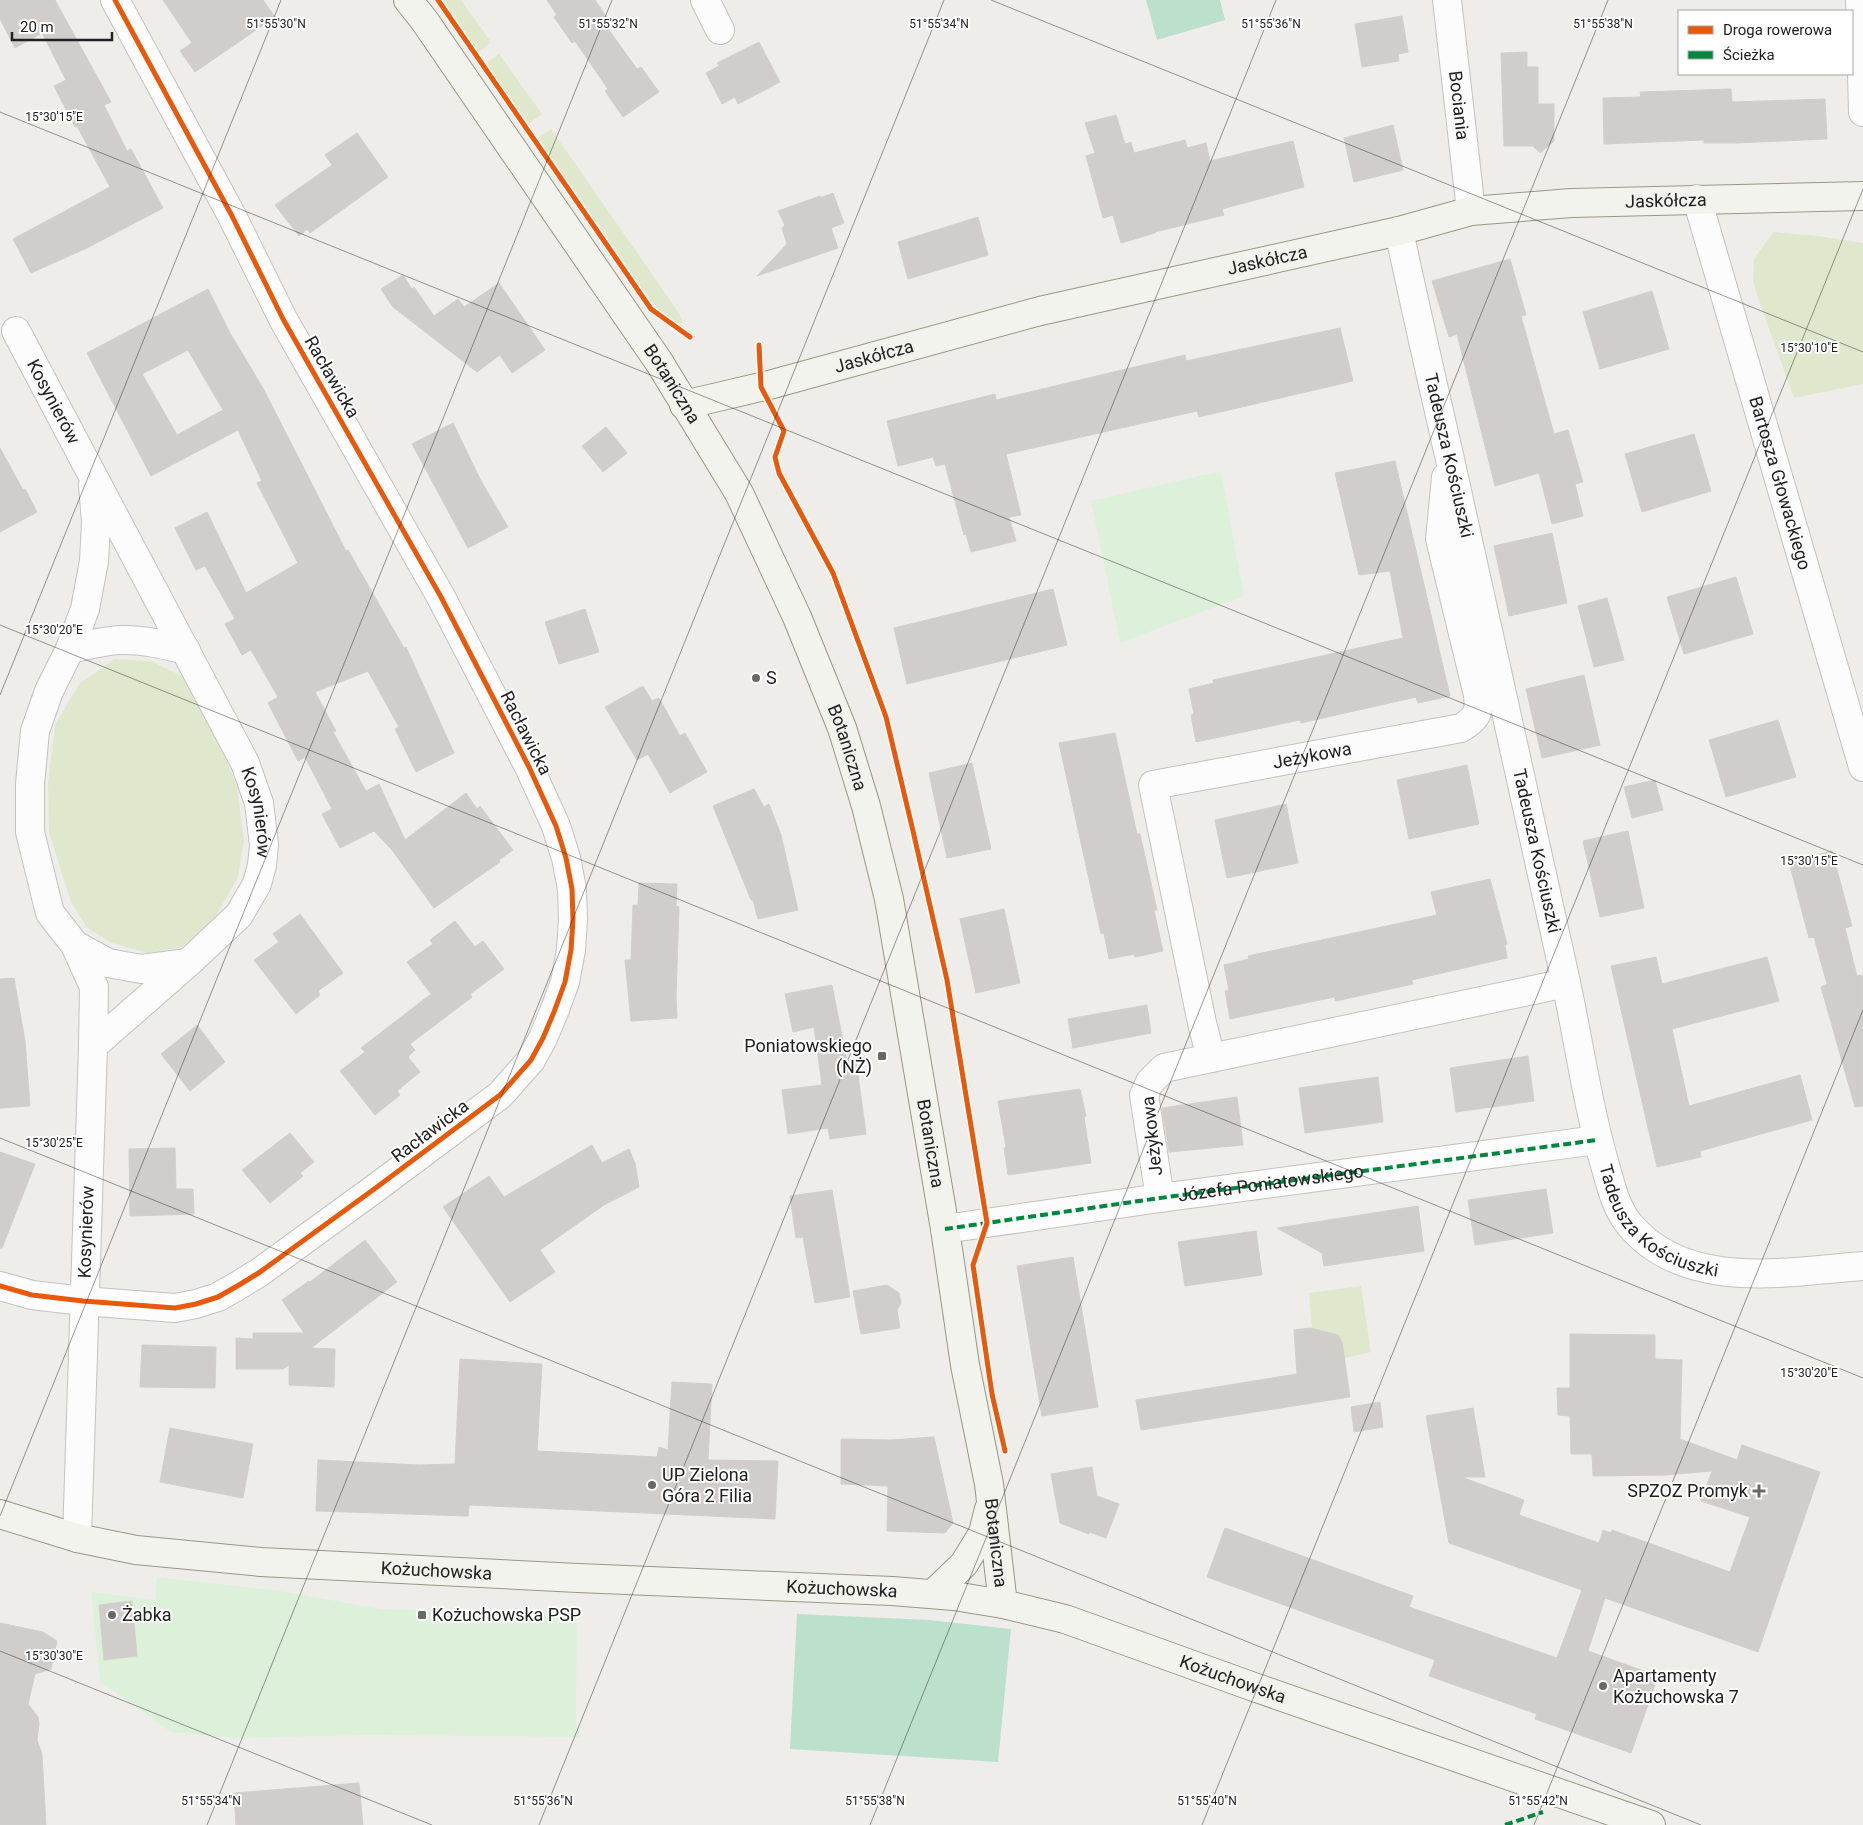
<svg xmlns="http://www.w3.org/2000/svg" width="1863" height="1825" viewBox="0 0 1863 1825" font-family="Roboto,sans-serif">
<style>
.grass{fill:#dfe8cd}
.park{fill:#ddf1da}
.pitch{fill:#bbe0cc}
.building{fill:#d0cdcb;stroke:#d2cecc;fill-rule:evenodd}
.lines{fill:none;stroke-linecap:round;stroke-linejoin:round}
.street-casing{stroke:#c2c2c0;stroke-width:30}
.secondary-casing{stroke:#989784;stroke-width:30}
.street{stroke:#fdfcfc;stroke-width:28}
.secondary{stroke:#f3f3ed;stroke-width:28}
.quiet{stroke:#00873e;stroke-width:4;stroke-dasharray:8 4;stroke-linecap:butt}
.cycleway-casing{stroke:#fff;stroke-width:8}
.cycleway{stroke:#e8590c;stroke-width:5}
.ticks{fill:none;stroke:#212121;stroke-width:1;stroke-opacity:0.45}
.poi-dot{fill:#696867;stroke:#fff;stroke-width:2}
.labels{text-anchor:middle;stroke-width:4;stroke-linejoin:round;paint-order:stroke}
.street-label{font-size:18px;fill:#212121;stroke:#fff}
.poi-label{font-size:18px;fill:#212121;stroke:#fff;text-anchor:start}
.ticks-label{font-size:12px;text-anchor:middle;fill:#212121;stroke:#fff;stroke-width:4;stroke-linejoin:round;paint-order:stroke}
</style>
<rect width="100%" height="100%" fill="#efedea"/>
<!-- grass -->
<path class="grass" d="M 442,0 L 461,0 L 491,42 L 479,52 L 476,50 Z
M 499,54 L 542,114 L 528,124 L 485,64 Z
M 551,129 L 679,313 L 683,322 L 677,326 L 664,316 L 651,301 L 538,138 Z
M 1773,232 L 1818,236 L 1863,243 L 1863,384 L 1794,398 L 1758,298 L 1753,280 L 1754,259 Z
M 114,659 L 151,661 L 184,677 L 215,732 L 237,787 L 244,840 L 238,877 L 215,918 L 182,947 L 148,953 L 112,943 L 87,928 L 71,902 L 49,833 L 48,782 L 55,725 L 79,684 Z
M 1361,1286 L 1371,1352 L 1315,1365 L 1309,1293 Z"/>
<!-- park -->
<path class="park" d="M 1221,471 L 1244,596 L 1120,643 L 1091,501 Z
M 157,1577 L 280,1591 L 381,1609 L 526,1614 L 577,1612 L 576,1723 L 580,1737 L 371,1735 L 232,1738 L 171,1732 L 100,1682 L 91,1592 L 155,1600 Z"/>
<!-- pitch -->
<path class="pitch" d="M 1146,0 L 1220,0 L 1225,20 L 1157,40 Z
M 797,1614 L 929,1620 L 1011,1629 L 998,1762 L 790,1749 Z"/>
<!-- building -->
<path class="building" d="M 0,0 L 55,0 L 111,102 L 104,105 L 127,151 L 131,149 L 163,208 L 87,248 L 31,273 L 13,239 L 110,187 L 77,126 L 75,127 L 54,86 L 66,80 L 42,33 L 15,48 L 0,19 Z
M 163,0 L 263,0 L 275,17 L 195,72 L 180,51 L 192,43 Z
M 547,0 L 595,0 L 608,19 L 603,22 L 637,69 L 641,67 L 659,92 L 623,117 L 605,91 L 608,89 L 575,41 L 572,43 L 554,17 L 557,15 Z
M 1402,16 L 1408,52 L 1398,54 L 1399,61 L 1362,67 L 1355,24 Z
M 759,42 L 780,82 L 738,104 L 735,97 L 722,104 L 706,73 L 719,66 L 717,63 Z
M 1527,52 L 1527,67 L 1538,67 L 1538,104 L 1554,104 L 1554,141 L 1540,153 L 1533,146 L 1504,146 L 1501,53 Z
M 1731,89 L 1732,102 L 1825,99 L 1827,139 L 1737,143 L 1704,143 L 1704,140 L 1604,144 L 1603,98 L 1641,97 L 1640,92 Z
M 1116,115 L 1125,144 L 1131,142 L 1134,153 L 1185,140 L 1187,148 L 1206,143 L 1210,161 L 1293,141 L 1304,187 L 1222,209 L 1224,215 L 1155,232 L 1155,233 L 1121,243 L 1113,215 L 1103,218 L 1086,156 L 1095,153 L 1085,123 Z
M 1393,125 L 1403,170 L 1354,182 L 1344,138 Z
M 357,133 L 388,177 L 310,233 L 307,229 L 299,236 L 275,205 L 332,165 L 325,155 Z
M 833,193 L 844,223 L 831,228 L 838,248 L 757,276 L 787,244 L 782,228 L 785,225 L 778,211 L 820,196 L 820,198 Z
M 978,217 L 988,255 L 908,279 L 898,242 Z
M 1510,259 L 1526,315 L 1521,316 L 1554,434 L 1568,430 L 1583,482 L 1575,484 L 1583,516 L 1552,524 L 1539,473 L 1495,486 L 1457,334 L 1449,337 L 1432,281 Z
M 403,275 L 412,289 L 414,287 L 434,316 L 458,299 L 464,307 L 499,283 L 545,350 L 512,373 L 500,355 L 477,372 L 393,307 L 381,289 Z
M 208,289 L 230,333 L 264,390 L 346,551 L 348,550 L 404,648 L 406,647 L 454,753 L 416,772 L 395,729 L 399,727 L 368,671 L 315,692 L 336,731 L 333,732 L 366,791 L 379,784 L 405,840 L 466,793 L 477,809 L 480,806 L 513,850 L 499,860 L 500,862 L 434,908 L 392,850 L 374,831 L 340,848 L 322,814 L 332,809 L 305,757 L 298,761 L 268,703 L 278,697 L 251,650 L 242,655 L 225,624 L 235,619 L 205,566 L 196,570 L 175,528 L 207,512 L 246,593 L 298,563 L 257,483 L 262,481 L 238,430 L 151,476 L 87,353 ZM 188,350 L 223,410 L 177,435 L 142,374 Z
M 1652,291 L 1669,349 L 1600,369 L 1583,312 Z
M 1340,328 L 1353,381 L 1199,417 L 1197,411 L 1006,454 L 1021,515 L 1009,517 L 1016,541 L 971,552 L 966,534 L 964,535 L 945,464 L 936,466 L 933,457 L 898,466 L 887,421 L 995,394 L 996,400 L 1185,355 L 1186,361 Z
M 453,423 L 480,479 L 508,527 L 468,548 L 412,444 Z
M 606,427 L 627,453 L 603,472 L 582,446 Z
M 1694,434 L 1711,491 L 1642,512 L 1625,454 Z
M 0,448 L 23,490 L 25,489 L 37,512 L 0,532 Z
M 1395,461 L 1450,696 L 1418,703 L 1416,697 L 1301,723 L 1300,720 L 1196,742 L 1191,715 L 1194,714 L 1189,689 L 1214,683 L 1213,680 L 1403,638 L 1390,571 L 1359,575 L 1335,473 Z
M 1552,533 L 1567,603 L 1509,616 L 1494,546 Z
M 1736,577 L 1753,634 L 1684,654 L 1667,597 Z
M 1053,589 L 1067,645 L 907,684 L 894,628 Z
M 1607,598 L 1624,660 L 1594,667 L 1578,606 Z
M 585,609 L 599,652 L 559,664 L 545,622 Z
M 1584,675 L 1600,745 L 1542,758 L 1526,689 Z
M 643,686 L 652,701 L 659,698 L 680,736 L 685,733 L 707,772 L 670,793 L 648,754 L 637,760 L 605,707 Z
M 1778,720 L 1796,777 L 1726,797 L 1709,740 Z
M 1115,733 L 1137,834 L 1140,834 L 1157,910 L 1154,910 L 1163,951 L 1135,957 L 1134,954 L 1109,959 L 1104,933 L 1101,934 L 1059,743 Z
M 972,763 L 991,849 L 947,858 L 929,773 Z
M 1467,765 L 1479,824 L 1409,839 L 1397,780 Z
M 1655,780 L 1663,810 L 1632,818 L 1624,787 Z
M 754,789 L 764,807 L 769,804 L 781,835 L 798,910 L 758,919 L 753,900 L 751,900 L 713,806 Z
M 1286,804 L 1298,863 L 1227,878 L 1215,820 Z
M 1628,831 L 1644,908 L 1600,917 L 1583,841 Z
M 1832,851 L 1852,926 L 1845,928 L 1857,976 L 1863,975 L 1863,1106 L 1855,1107 L 1821,987 L 1827,984 L 1814,937 L 1809,938 L 1789,862 Z
M 1490,879 L 1507,944 L 1505,945 L 1507,958 L 1412,980 L 1413,984 L 1399,987 L 1336,1001 L 1334,997 L 1230,1019 L 1225,991 L 1229,990 L 1224,965 L 1249,959 L 1248,956 L 1437,915 L 1431,892 Z
M 639,883 L 677,884 L 676,906 L 679,907 L 676,997 L 677,1018 L 631,1021 L 625,960 L 631,960 L 633,905 L 638,905 Z
M 1004,909 L 1020,983 L 976,993 L 960,919 Z
M 300,914 L 343,973 L 318,991 L 320,995 L 296,1014 L 254,960 L 279,942 L 273,934 Z
M 455,921 L 475,947 L 483,941 L 504,969 L 470,994 L 472,997 L 410,1044 L 415,1050 L 408,1057 L 420,1072 L 397,1091 L 400,1095 L 375,1115 L 340,1071 L 365,1052 L 361,1048 L 431,994 L 407,962 L 433,944 L 430,940 Z
M 1656,957 L 1662,984 L 1767,957 L 1779,1001 L 1672,1029 L 1689,1106 L 1800,1075 L 1812,1120 L 1700,1151 L 1701,1157 L 1657,1167 L 1611,966 Z
M 14,978 L 25,1041 L 30,1106 L 0,1108 L 0,979 Z
M 832,985 L 847,1061 L 856,1060 L 866,1134 L 830,1139 L 828,1128 L 788,1134 L 782,1090 L 822,1085 L 814,1027 L 793,1032 L 785,994 Z
M 1147,1005 L 1151,1033 L 1073,1048 L 1068,1019 Z
M 197,1025 L 225,1062 L 190,1091 L 161,1054 Z
M 1528,1056 L 1534,1101 L 1456,1112 L 1450,1068 Z
M 1378,1077 L 1383,1122 L 1305,1133 L 1299,1088 Z
M 1080,1089 L 1086,1116 L 1084,1117 L 1091,1163 L 1008,1175 L 1004,1148 L 1006,1147 L 998,1101 Z
M 1237,1097 L 1243,1145 L 1169,1152 L 1162,1108 Z
M 290,1133 L 314,1162 L 300,1173 L 303,1176 L 270,1203 L 242,1170 Z
M 592,1145 L 602,1163 L 629,1149 L 635,1163 L 639,1187 L 604,1205 L 540,1250 L 555,1272 L 510,1302 L 443,1207 L 489,1176 L 504,1197 Z
M 175,1148 L 176,1189 L 193,1189 L 194,1214 L 130,1216 L 129,1149 Z
M 0,1152 L 35,1164 L 2,1248 L 0,1248 Z
M 1546,1189 L 1553,1233 L 1475,1245 L 1468,1200 Z
M 832,1190 L 850,1297 L 815,1303 L 803,1237 L 796,1238 L 790,1196 Z
M 1418,1206 L 1424,1251 L 1324,1266 L 1322,1253 L 1277,1228 Z
M 1256,1231 L 1262,1275 L 1185,1286 L 1178,1242 Z
M 365,1240 L 397,1282 L 311,1348 L 335,1349 L 334,1387 L 289,1385 L 289,1365 L 283,1369 L 236,1369 L 236,1338 L 253,1339 L 253,1333 L 304,1333 L 282,1300 L 309,1281 L 310,1282 Z
M 1073,1257 L 1098,1407 L 1042,1416 L 1017,1266 Z
M 887,1285 L 899,1293 L 901,1303 L 897,1310 L 900,1328 L 861,1334 L 853,1291 Z
M 1310,1328 L 1338,1335 L 1342,1342 L 1350,1397 L 1141,1430 L 1136,1400 L 1297,1374 L 1294,1330 Z
M 1570,1334 L 1655,1335 L 1655,1359 L 1682,1360 L 1680,1439 L 1737,1460 L 1742,1445 L 1820,1472 L 1758,1652 L 1605,1598 L 1588,1651 L 1658,1676 L 1631,1753 L 1535,1719 L 1537,1714 L 1429,1676 L 1435,1660 L 1207,1577 L 1225,1528 L 1413,1596 L 1409,1607 L 1557,1658 L 1582,1590 L 1449,1543 L 1426,1416 L 1473,1408 L 1485,1477 L 1461,1477 L 1524,1500 L 1519,1515 L 1599,1543 L 1603,1530 L 1611,1533 L 1612,1530 L 1730,1572 L 1750,1517 L 1701,1501 L 1712,1471 L 1665,1475 L 1593,1476 L 1592,1454 L 1571,1454 L 1570,1416 L 1558,1415 L 1557,1388 L 1570,1388 Z
M 142,1345 L 216,1347 L 215,1388 L 140,1387 Z
M 460,1359 L 542,1364 L 537,1451 L 657,1457 L 659,1447 L 668,1450 L 672,1382 L 712,1384 L 708,1460 L 778,1461 L 775,1519 L 469,1505 L 468,1516 L 316,1511 L 318,1460 L 420,1465 L 455,1464 Z
M 1380,1402 L 1383,1427 L 1354,1432 L 1351,1407 Z
M 170,1428 L 253,1444 L 243,1498 L 160,1482 Z
M 934,1437 L 953,1523 L 945,1533 L 887,1531 L 888,1486 L 841,1484 L 841,1439 L 891,1440 Z
M 1092,1467 L 1097,1496 L 1119,1504 L 1106,1538 L 1089,1532 L 1089,1534 L 1060,1523 L 1051,1474 Z
M 132,1601 L 137,1656 L 104,1660 L 99,1605 Z
M 0,1623 L 43,1632 L 57,1641 L 51,1669 L 35,1674 L 28,1704 L 38,1717 L 39,1724 L 37,1740 L 42,1754 L 46,1825 L 0,1825 Z
M 359,1783 L 363,1825 L 236,1825 L 234,1793 Z"/>
<g class="lines">
<!-- street casing -->
<g class="street-casing">
<g id="street">
<path d="M 705,0 L 720,30"/>
<path id="s1" d="M 1447,0 L 1471,211"/>
<path d="M 1860,0 L 1863,112"/>
<path id="s2" d="M 1697,199 L 1863,767"/>
<path id="s3" d="M 1399,231 C 1415,306 1432,381 1449,455 C 1489,630 1526,804 1565,978 C 1579,1041 1587,1104 1605,1165 C 1611,1186 1615,1206 1629,1224 C 1685,1292 1786,1272 1863,1266"/>
<path id="s4" d="M 16,331 L 245,763 L 259,803 L 264,845 L 262,865 L 257,884 L 239,915 L 188,963 L 93,1046 L 77,1538"/>
<path d="M 93,485 L 96,522 L 94,561 L 85,609 L 70,649 L 49,691 L 35,731 L 30,784 L 30,832 L 50,913 L 75,945 L 94,987 L 93,1046"/>
<path d="M 70,649 C 87,645 103,641 120,640 C 142,639 165,645 186,650"/>
<path d="M 75,945 L 108,963 L 141,969 L 188,963"/>
<path id="s5" d="M 1211,1058 L 1202,1023 L 1153,785 L 1461,728 C 1476,719 1480,713 1478,695 L 1440,539 L 1446,477"/>
<path d="M 1160,1198 L 1144,1095 L 1150,1082 L 1164,1068 L 1566,983"/>
<path id="s6" d="M 945,1229 L 1160,1198 L 1597,1140"/>
<path d="M 0,1286 L 32,1295 L 83,1301 L 175,1308 L 196,1304 L 218,1297 L 239,1285 L 260,1272 L 377,1187 L 500,1095 L 531,1060 L 543,1038 L 554,1012 L 565,982 L 571,950 L 573,919 L 572,889 L 566,858 L 556,826 L 529,767 L 441,597 L 283,319 L 232,216 L 115,0"/>
</g>
</g>
<!-- secondary casing -->
<g class="secondary-casing">
<g id="secondary">
<path id="s7" d="M 408,0 L 424,20 L 659,362 L 739,493 L 797,617 L 842,728 L 866,806 L 889,899 L 945,1229 L 965,1365 L 989,1484 L 1003,1604"/>
<path id="s8" d="M 684,405 L 769,385 L 1040,311 L 1399,231 L 1471,211 L 1571,203 L 1863,196"/>
<path id="s9" d="M 0,1514 L 77,1538 L 136,1550 L 261,1562 L 578,1578 L 892,1591 L 954,1596 L 1003,1604 L 1065,1619 L 1251,1686 L 1651,1825"/>
<path d="M 933,1594 L 964,1564 L 983,1533 L 989,1509"/>
</g>
</g>
<!-- street -->
<use href="#street" class="street"/>
<!-- secondary -->
<use href="#secondary" class="secondary"/>
<!-- quiet -->
<path class="quiet" d="M 945,1229 L 1160,1198 L 1597,1140
M 1505,1825 L 1543,1812"/>
<!-- cycleway casing -->
<g class="cycleway-casing">
<path id="cycleway" d="M 438,0 L 651,309 L 690,337
M 759,345 L 761,387 L 784,431 L 775,457 L 779,473 L 833,573 L 886,717 L 913,831 L 947,980 L 987,1223 L 973,1265 L 992,1394 L 1005,1451
M 0,1286 L 32,1295 L 83,1301 L 175,1308 L 196,1304 L 218,1297 L 239,1285 L 260,1272 L 377,1187 L 500,1095 L 531,1060 L 543,1038 L 554,1012 L 565,982 L 571,950 L 573,919 L 572,889 L 566,858 L 556,826 L 529,767 L 441,597 L 283,319 L 232,216 L 115,0"/>
</g>
<!-- cycleway -->
<use href="#cycleway" class="cycleway"/>
</g>
<!-- ticks -->
<path class="ticks" d="M 991,0 L 1863,352M 0,112 L 1863,865M 0,625 L 1863,1378M 0,695 L 281,0M 0,1138 L 1701,1825M 0,1516 L 612,0M 0,1651 L 432,1825M 207,1825 L 944,0M 539,1825 L 1276,0M 870,1825 L 1608,0M 1202,1825 L 1863,189M 1534,1825 L 1863,1010"/>
<!-- markers -->
<g class="poi-dot">
<circle cx="756" cy="678" r="5"/>
<rect x="877" y="1051" width="10" height="10" rx="2.5"/>
<circle cx="652" cy="1485" r="5"/>
<path d="M1756.5 1483.5h5v5h5v5h-5v5h-5v-5h-5v-5h5z"/>
<circle cx="112" cy="1615" r="5"/>
<rect x="417" y="1610" width="10" height="10" rx="2.5"/>
<circle cx="1603" cy="1686" r="5"/>
</g>
<g class="labels">
<!-- street labels -->
<g class="street-label">
<text dy="6" stroke="none"><textPath href="#s1" startOffset="106">Bociania</textPath></text>
<text dy="6" stroke="none"><textPath href="#s8" startOffset="1006">Jaskółcza</textPath></text>
<text dy="6" stroke="none"><textPath href="#s8" startOffset="601">Jaskółcza</textPath></text>
<text dy="6" stroke="none"><textPath href="#s8" startOffset="196">Jaskółcza</textPath></text>
<text transform="translate(332 377) rotate(60)" y="6">Racławicka</text>
<text dy="6" stroke="none"><textPath href="#s7" startOffset="466">Botaniczna</textPath></text>
<text dy="6" stroke="none"><textPath href="#s4" startOffset="80">Kosynierów</textPath></text>
<text dy="6" stroke="none"><textPath href="#s3" startOffset="230">Tadeusza Kościuszki</textPath></text>
<text dy="6" stroke="none"><textPath href="#s2" startOffset="296">Bartosza Głowackiego</textPath></text>
<text transform="translate(526 733) rotate(63)" y="6">Racławicka</text>
<text dy="6" stroke="none"><textPath href="#s7" startOffset="871">Botaniczna</textPath></text>
<text dy="6" stroke="none"><textPath href="#s5" startOffset="441">Jeżykowa</textPath></text>
<text dy="6" stroke="none"><textPath href="#s4" startOffset="540">Kosynierów</textPath></text>
<text dy="6" stroke="none"><textPath href="#s3" startOffset="635">Tadeusza Kościuszki</textPath></text>
<text transform="translate(430 1131) rotate(-37)" y="6">Racławicka</text>
<text transform="translate(1152 1136) rotate(-96)" y="6">Jeżykowa</text>
<text dy="6" stroke="none"><textPath href="#s7" startOffset="1276">Botaniczna</textPath></text>
<text dy="6" stroke="none"><textPath href="#s6" startOffset="329">Józefa Poniatowskiego</textPath></text>
<text dy="6" stroke="none"><textPath href="#s3" startOffset="1040">Tadeusza Kościuszki</textPath></text>
<text transform="translate(86 1232) rotate(-88)" y="6">Kosynierów</text>
<text dy="6" stroke="none"><textPath href="#s7" startOffset="1681">Botaniczna</textPath></text>
<text dy="6" stroke="none"><textPath href="#s9" startOffset="442">Kożuchowska</textPath></text>
<text dy="6" stroke="none"><textPath href="#s9" startOffset="848">Kożuchowska</textPath></text>
<text dy="6" stroke="none"><textPath href="#s9" startOffset="1252">Kożuchowska</textPath></text>
</g>
<!-- poi labels -->
<g class="poi-label">
<text x="766" y="684">S</text>
<text x="872" y="1052" text-anchor="end">Poniatowskiego<tspan x="872" dy="21">(NŻ)</tspan></text>
<text x="662" y="1481">UP Zielona<tspan x="662" dy="21">Góra 2 Filia</tspan></text>
<text x="1748" y="1497" text-anchor="end">SPZOZ Promyk</text>
<text x="122" y="1621">Żabka</text>
<text x="432" y="1621">Kożuchowska PSP</text>
<text x="1613" y="1682">Apartamenty<tspan x="1613" dy="21">Kożuchowska 7</tspan></text>
</g>
</g>
<g class="ticks-label">
<text x="276" y="28">51°55'30"N</text>
<text x="608" y="28">51°55'32"N</text>
<text x="939" y="28">51°55'34"N</text>
<text x="1271" y="28">51°55'36"N</text>
<text x="1603" y="28">51°55'38"N</text>
<text x="54" y="121">15°30'15"E</text>
<text x="1809" y="352">15°30'10"E</text>
<text x="54" y="634">15°30'20"E</text>
<text x="1809" y="865">15°30'15"E</text>
<text x="54" y="1147">15°30'25"E</text>
<text x="1809" y="1377">15°30'20"E</text>
<text x="54" y="1660">15°30'30"E</text>
<text x="211" y="1805">51°55'34"N</text>
<text x="543" y="1805">51°55'36"N</text>
<text x="875" y="1805">51°55'38"N</text>
<text x="1207" y="1805">51°55'40"N</text>
<text x="1538" y="1805">51°55'42"N</text>
</g>
<!-- legend -->
<rect x="1678" y="10" width="175" height="65" fill="#ffffff" stroke="#a6a6a6"/>
<rect x="1688" y="26" width="25" height="8" fill="#e8590c" stroke="#a6a6a6"/>
<text x="1723" y="35" font-size="15" fill="#212121">Droga rowerowa</text>
<rect x="1688" y="51" width="25" height="8" fill="#00873e" stroke="#a6a6a6"/>
<text x="1723" y="60" font-size="15" fill="#212121">Ścieżka</text>
<!-- scale -->
<path d="M12 32v8h100v-8" fill="none" stroke="#212121" stroke-width="2.5"/>
<text x="20" y="32" font-size="15" fill="#212121" stroke="#ffffff" stroke-width="4" paint-order="stroke">20 m</text>
</svg>
